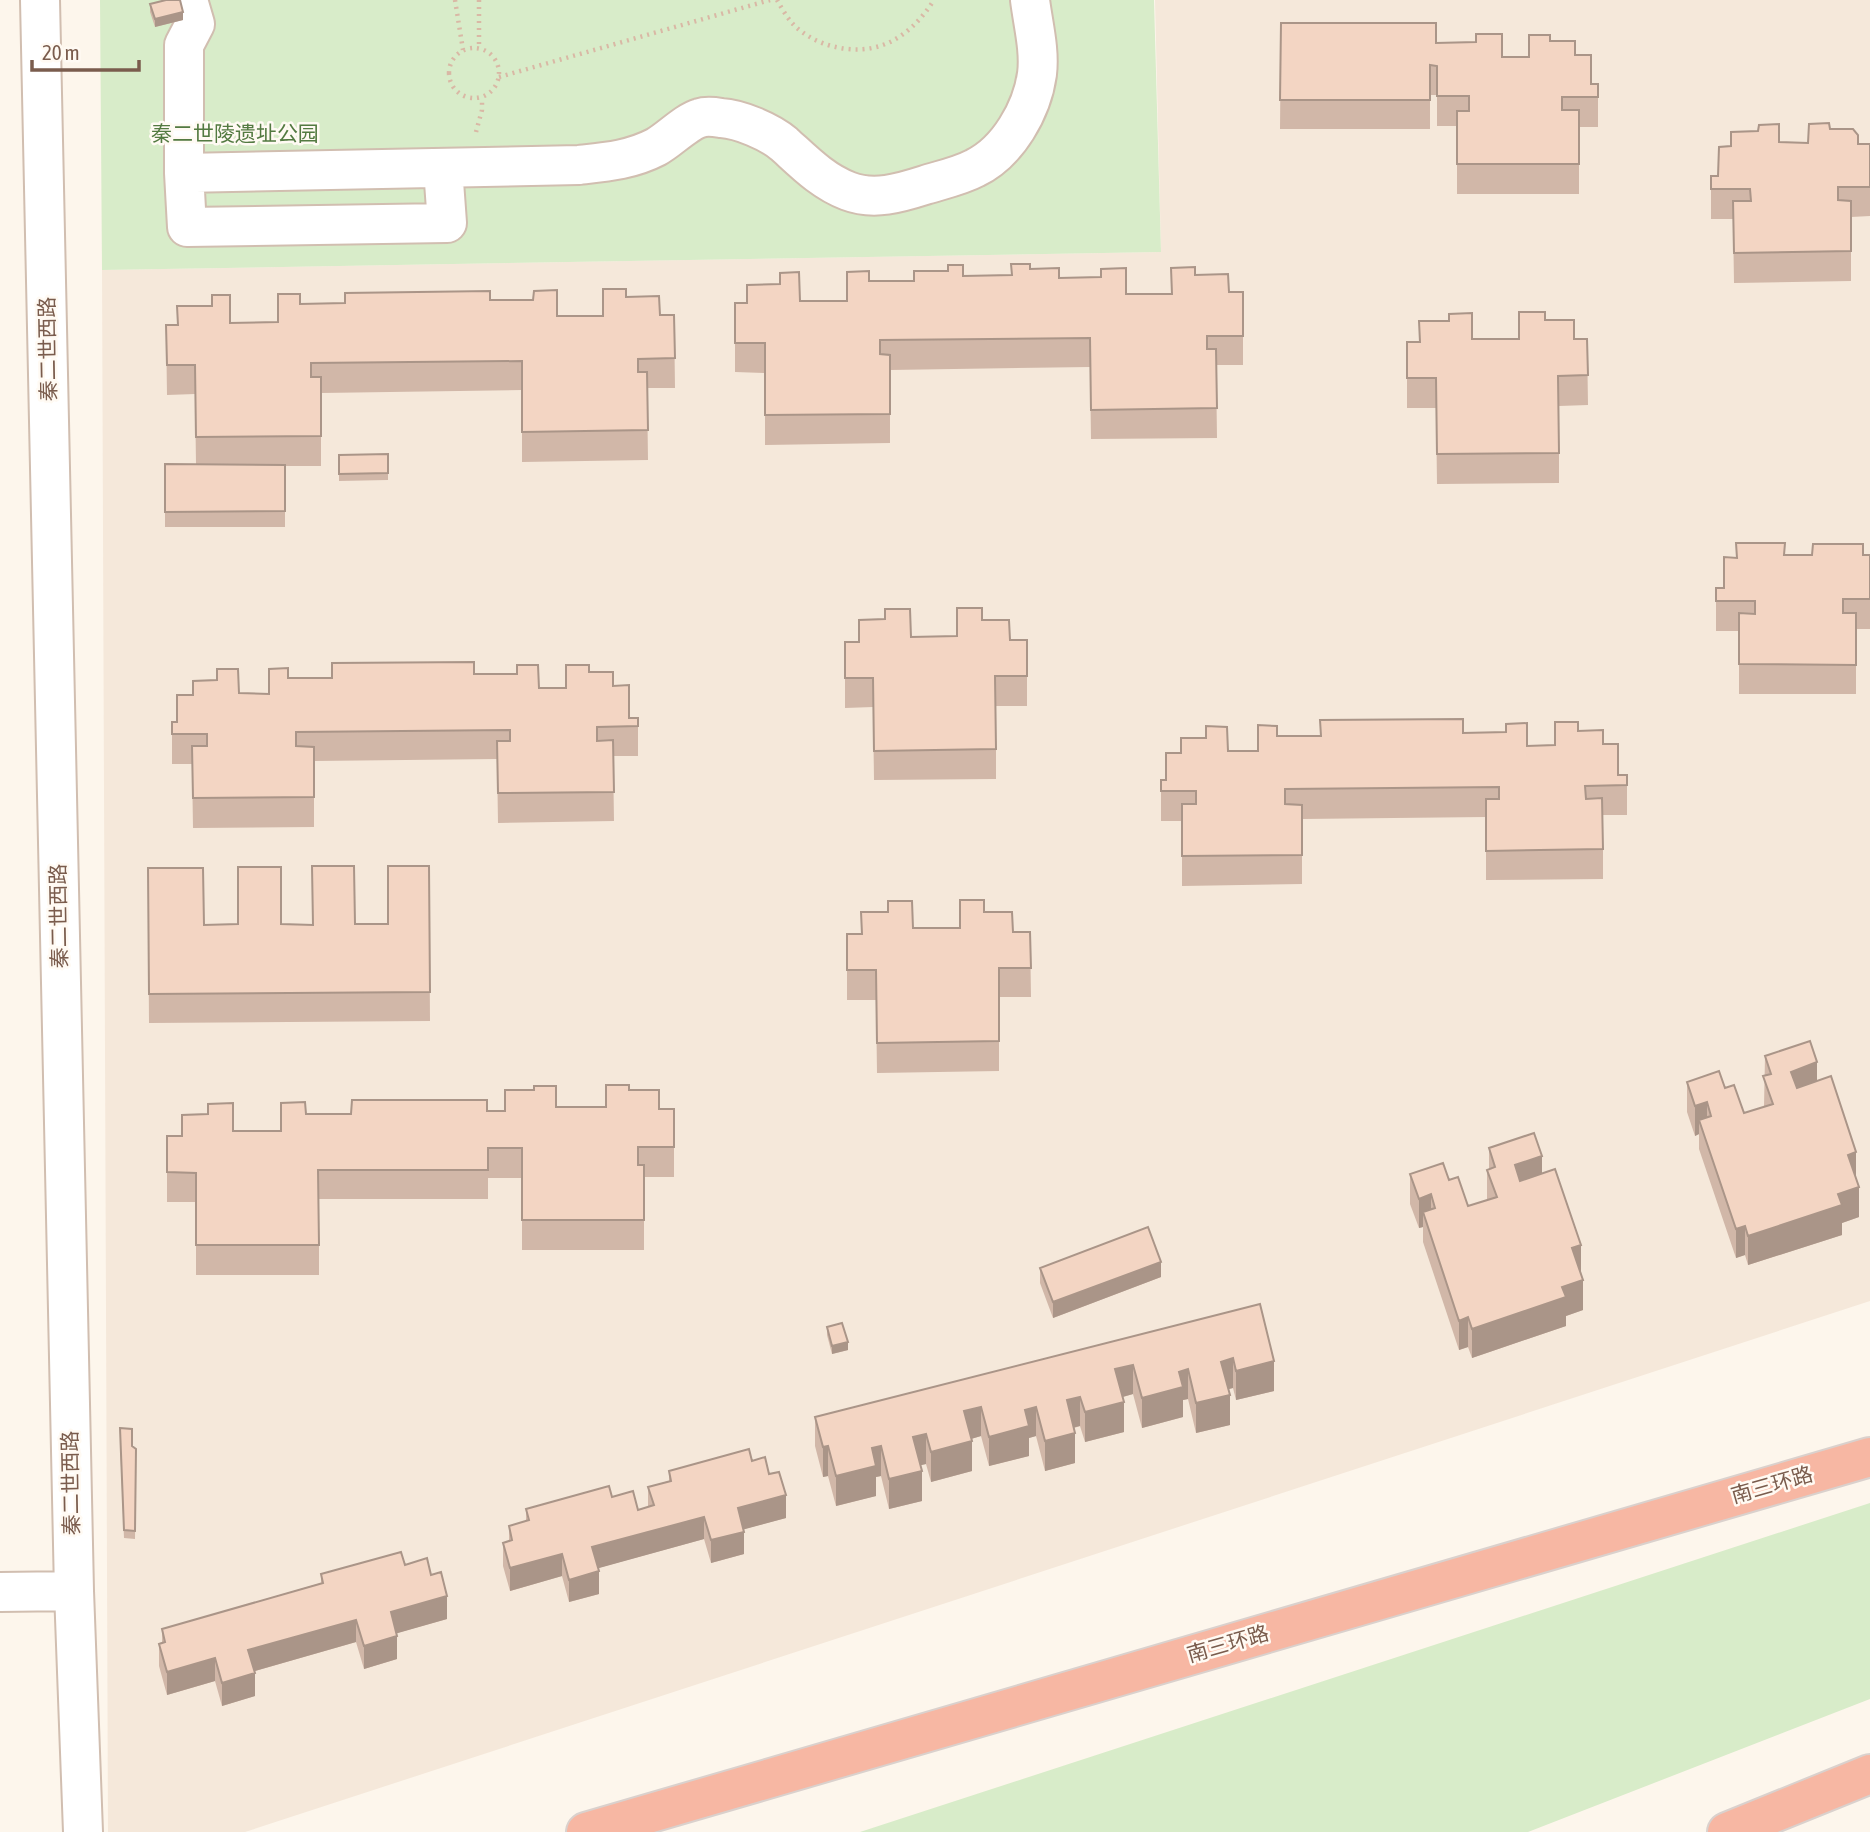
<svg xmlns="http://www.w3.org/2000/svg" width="1870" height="1832" viewBox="0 0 1870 1832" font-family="'Asap Condensed','Noto Sans SC',sans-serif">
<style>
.residential{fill:#f5e8da}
.green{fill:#d8ecc9}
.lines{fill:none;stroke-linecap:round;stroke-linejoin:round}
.minor-casing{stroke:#d1beb0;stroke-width:42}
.highway-casing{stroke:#dad1cd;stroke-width:42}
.path{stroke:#d9b8a5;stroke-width:4.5;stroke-dasharray:2 5;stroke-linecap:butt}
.minor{stroke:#fff;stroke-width:38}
.highway{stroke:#f7b7a3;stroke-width:38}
.wall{fill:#d1b7a8}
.shaded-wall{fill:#aa9588}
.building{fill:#f3d5c3;stroke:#aa9588;stroke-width:2}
.labels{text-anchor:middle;stroke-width:5;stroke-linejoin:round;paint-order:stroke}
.park-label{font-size:21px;fill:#537a41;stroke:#fffaf3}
.street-label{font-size:21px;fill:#7a5c4d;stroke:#fffaf3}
</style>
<rect width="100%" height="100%" fill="#fdf6ec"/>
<!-- residential -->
<path class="residential" d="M 1155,0 L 1870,0 L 1870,1301 L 245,1832 L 108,1832 L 102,270 L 1161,252 Z"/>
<!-- green -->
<path class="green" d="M 100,0 L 1154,0 L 1161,252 L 102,270 Z
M 1870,1503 L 1870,1699 L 1528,1832 L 860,1832 Z"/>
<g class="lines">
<!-- minor casing -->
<g class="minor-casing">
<path id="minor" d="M 40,0 L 74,1591 L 83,1832
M 188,0 L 195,24 L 184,45 L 184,173 L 579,165 C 606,162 631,160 656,147 C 669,140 686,122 700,118 C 706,116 715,117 721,118 C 740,119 770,132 784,144 C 804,162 822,181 848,191 C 874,201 900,193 925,185 C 941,180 960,176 975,168 C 1008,152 1032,110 1037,74 C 1040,50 1033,24 1030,0
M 184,173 L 187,227 L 447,223 L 443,168
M 0,1592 L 74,1591"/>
</g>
<!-- highway casing -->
<g class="highway-casing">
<path id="highway" d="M 586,1832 L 1870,1457
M 1727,1832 L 1870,1774"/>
</g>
<!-- path -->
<path class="path" d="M 455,0 L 463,50
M 479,0 L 479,49
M 777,0 C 781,7 786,16 792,23 C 801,33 815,41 828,45 C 875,59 909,39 934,0
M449 73a25 25 0 1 1 50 0a25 25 0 1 1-50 0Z
M 499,77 L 770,0
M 476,132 L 482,110 L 482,98"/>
<!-- minor -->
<use href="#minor" class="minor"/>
<!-- highway -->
<use href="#highway" class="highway"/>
</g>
<!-- wall -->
<path class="wall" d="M 150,4 L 183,20 L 155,27 L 150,12 Z
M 1281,23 L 1436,43 L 1502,57 L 1529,57 L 1550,41 L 1575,55 L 1591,84 L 1598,84 L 1598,127 L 1579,127 L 1579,194 L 1457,194 L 1457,126 L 1437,126 L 1437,95 L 1430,95 L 1430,129 L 1280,129 Z
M 1830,129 L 1858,144 L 1870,144 L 1870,216 L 1851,217 L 1851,281 L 1734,283 L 1733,219 L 1711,219 L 1711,176 L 1718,176 L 1779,142 L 1808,143 Z
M 1030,269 L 1059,278 L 1126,294 L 1171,294 L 1195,275 L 1229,292 L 1243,292 L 1243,365 L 1216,365 L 1217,438 L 1091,439 L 1090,367 L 890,370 L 890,443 L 765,445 L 765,373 L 735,372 L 735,303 L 847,301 L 869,281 L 914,281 L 963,276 L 1011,275 Z
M 626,297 L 660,315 L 674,315 L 675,388 L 647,388 L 648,460 L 522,462 L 522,390 L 321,393 L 321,466 L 285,466 L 285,527 L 165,527 L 165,464 L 196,464 L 195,394 L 167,395 L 166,325 L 278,322 L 300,304 L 490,300 L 557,316 L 603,316 Z
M 1545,320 L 1574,339 L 1587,339 L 1588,405 L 1559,406 L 1559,483 L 1437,484 L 1436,408 L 1407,408 L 1407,342 L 1472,339 L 1519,339 Z
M 388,454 L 388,480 L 339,481 L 339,455 Z
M 1785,555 L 1870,555 L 1870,629 L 1856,629 L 1856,694 L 1739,694 L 1739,631 L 1716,631 L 1716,588 L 1724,588 L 1736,558 Z
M 982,620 L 1010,640 L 1027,640 L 1027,706 L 996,706 L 996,779 L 874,780 L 873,707 L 845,708 L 845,642 L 859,642 L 911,637 L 957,636 Z
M 589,672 L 613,686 L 629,718 L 638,718 L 638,756 L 613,756 L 614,821 L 498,823 L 497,759 L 314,761 L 314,827 L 193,828 L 192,764 L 172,764 L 172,722 L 177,722 L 239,693 L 269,694 L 288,678 L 474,674 L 539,688 L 566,688 Z
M 1578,731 L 1603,744 L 1618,775 L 1627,775 L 1627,815 L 1603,815 L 1603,879 L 1486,880 L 1486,817 L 1302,819 L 1302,884 L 1182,886 L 1182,821 L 1161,821 L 1161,780 L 1166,780 L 1258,751 L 1277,736 L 1463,733 L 1527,746 L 1555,745 Z
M 429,866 L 430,1021 L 149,1023 L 148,868 L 204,925 L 388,924 Z
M 984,912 L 1013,932 L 1030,932 L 1031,997 L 999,997 L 999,1071 L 877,1073 L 876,1000 L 847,1000 L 847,934 L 861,934 L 913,928 L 960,928 Z
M 1765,1056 L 1817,1081 L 1856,1178 L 1859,1217 L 1842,1223 L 1842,1235 L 1748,1265 L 1745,1255 L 1736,1258 L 1699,1149 L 1699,1134 L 1695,1136 L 1687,1112 L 1687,1082 L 1725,1088 L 1744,1113 L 1764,1107 Z
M 629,1090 L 659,1109 L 674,1109 L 674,1177 L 644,1177 L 644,1250 L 522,1250 L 522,1178 L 488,1178 L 488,1199 L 319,1199 L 319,1275 L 196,1275 L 196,1202 L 167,1202 L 167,1136 L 182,1136 L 233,1131 L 281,1131 L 306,1114 L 505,1111 L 556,1107 L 606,1107 Z
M 1489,1148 L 1542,1173 L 1581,1272 L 1583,1310 L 1566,1316 L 1566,1326 L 1472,1358 L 1468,1347 L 1459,1350 L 1423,1242 L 1423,1227 L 1419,1228 L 1410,1204 L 1410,1174 L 1468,1206 L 1487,1200 L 1487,1170 L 1489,1169 Z
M 1040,1268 L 1161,1277 L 1053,1318 L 1040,1283 Z
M 1260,1304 L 1274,1391 L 1236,1400 L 1233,1388 L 1228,1389 L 1230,1425 L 1196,1433 L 1188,1399 L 1183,1400 L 1183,1417 L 1142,1428 L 1133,1394 L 1123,1397 L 1124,1432 L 1085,1442 L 1080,1426 L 1074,1428 L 1075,1463 L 1045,1471 L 1036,1436 L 1029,1438 L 1029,1456 L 989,1466 L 981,1436 L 971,1439 L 972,1471 L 931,1482 L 926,1464 L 920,1465 L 922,1501 L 889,1509 L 881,1476 L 876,1477 L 876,1496 L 836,1506 L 828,1476 L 823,1477 L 815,1446 L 815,1417 Z
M 827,1327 L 848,1350 L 832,1354 L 827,1335 Z
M 120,1444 L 132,1446 L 136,1449 L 135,1539 L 124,1538 Z
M 752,1461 L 769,1474 L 786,1518 L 744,1529 L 744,1554 L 711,1563 L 704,1539 L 598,1568 L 599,1594 L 569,1602 L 562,1576 L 510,1591 L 503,1566 L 503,1543 L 509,1541 L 509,1526 L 526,1521 L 526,1509 L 612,1497 L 638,1510 L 648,1507 L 648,1487 L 669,1481 L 669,1471 Z
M 405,1565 L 431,1575 L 447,1619 L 397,1633 L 397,1659 L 364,1669 L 356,1642 L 255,1671 L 255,1696 L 222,1706 L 215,1681 L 167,1695 L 159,1666 L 159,1644 L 162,1643 L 162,1629 L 321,1583 L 321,1574 Z"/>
<!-- shaded-wall -->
<path class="shaded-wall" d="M 183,12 L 183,20 L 155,27 L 155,19 Z
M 1817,1062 L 1817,1092 L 1791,1101 L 1791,1072 Z
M 1707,1102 L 1707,1132 L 1699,1120 L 1699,1134 L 1695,1136 L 1695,1106 Z
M 1856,1152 L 1856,1182 L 1848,1155 Z
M 1542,1156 L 1542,1185 L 1515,1195 L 1515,1165 Z
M 1859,1187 L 1859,1217 L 1842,1223 L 1842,1235 L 1748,1265 L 1748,1236 L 1838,1194 Z
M 1431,1194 L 1431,1224 L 1423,1212 L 1423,1227 L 1419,1228 L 1419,1199 Z
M 1745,1226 L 1745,1255 L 1736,1258 L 1736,1229 Z
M 1581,1245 L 1581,1275 L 1572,1248 Z
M 1161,1262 L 1161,1277 L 1053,1318 L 1053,1302 Z
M 1583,1280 L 1583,1310 L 1566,1316 L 1566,1326 L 1472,1358 L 1472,1329 L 1562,1287 Z
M 1468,1317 L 1468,1347 L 1459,1350 L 1459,1321 Z
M 848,1342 L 848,1350 L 832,1354 L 832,1346 Z
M 1233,1358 L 1233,1388 L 1221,1391 L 1221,1362 Z
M 1274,1361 L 1274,1391 L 1236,1400 L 1236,1371 Z
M 1133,1365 L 1133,1394 L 1115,1399 L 1115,1369 Z
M 1188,1369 L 1188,1399 L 1183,1400 L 1183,1417 L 1142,1428 L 1142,1398 L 1179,1372 Z
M 1230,1395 L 1230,1425 L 1196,1433 L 1196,1403 Z
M 1080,1397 L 1080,1426 L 1067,1429 L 1067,1400 Z
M 1124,1402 L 1124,1432 L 1085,1442 L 1085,1412 Z
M 981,1407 L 981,1436 L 964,1441 L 964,1411 Z
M 1036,1407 L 1036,1436 L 1029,1438 L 1029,1456 L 989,1466 L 989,1437 L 1025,1410 Z
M 1075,1433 L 1075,1463 L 1045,1471 L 1045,1441 Z
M 926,1434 L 926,1464 L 913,1467 L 913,1437 Z
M 972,1441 L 972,1471 L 931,1482 L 931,1452 Z
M 828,1446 L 828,1476 L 823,1477 L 823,1447 Z
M 881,1446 L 881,1476 L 876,1477 L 876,1496 L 836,1506 L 836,1476 L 872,1448 Z
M 922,1471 L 922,1501 L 889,1509 L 889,1479 Z
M 786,1495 L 786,1518 L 738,1531 L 738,1508 Z
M 704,1517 L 704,1539 L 592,1570 L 592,1547 Z
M 744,1532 L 744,1554 L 711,1563 L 711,1540 Z
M 562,1554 L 562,1576 L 510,1591 L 510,1568 Z
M 599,1571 L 599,1594 L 569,1602 L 569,1580 Z
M 447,1596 L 447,1619 L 391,1635 L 391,1612 Z
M 356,1620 L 356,1642 L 248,1673 L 248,1650 Z
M 397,1636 L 397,1659 L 364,1669 L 364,1646 Z
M 215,1658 L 215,1681 L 167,1695 L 167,1672 Z
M 255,1673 L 255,1696 L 222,1706 L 222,1683 Z"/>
<!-- building -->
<path class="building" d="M 166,0 L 180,0 L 183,12 L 155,19 L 150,4 Z
M 1281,23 L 1436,23 L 1436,43 L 1476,42 L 1476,34 L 1502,34 L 1502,57 L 1529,57 L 1529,35 L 1550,35 L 1550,41 L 1575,41 L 1575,55 L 1591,55 L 1591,84 L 1598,84 L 1598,97 L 1562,97 L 1562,110 L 1579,110 L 1579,164 L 1457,164 L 1457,111 L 1469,111 L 1469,96 L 1437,96 L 1437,66 L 1430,65 L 1430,100 L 1280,100 Z
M 1829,123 L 1830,129 L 1853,129 L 1858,135 L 1858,144 L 1870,144 L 1870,187 L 1838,187 L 1838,200 L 1851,201 L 1851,251 L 1734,253 L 1733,201 L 1751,201 L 1750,189 L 1711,189 L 1711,176 L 1718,176 L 1719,147 L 1731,146 L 1731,132 L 1758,131 L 1759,125 L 1779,124 L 1779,142 L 1808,143 L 1809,124 Z
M 1011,264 L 1030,264 L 1030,269 L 1059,268 L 1059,278 L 1101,277 L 1101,269 L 1126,268 L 1126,294 L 1172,294 L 1171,268 L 1195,267 L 1195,275 L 1228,274 L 1229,292 L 1243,292 L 1243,336 L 1207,336 L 1207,349 L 1216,349 L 1217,408 L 1091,410 L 1090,338 L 880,340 L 880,354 L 890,355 L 890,414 L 765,415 L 765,343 L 735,343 L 735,303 L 747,303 L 747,285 L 780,284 L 780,273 L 799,272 L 800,301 L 847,301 L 847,272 L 869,271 L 869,281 L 914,281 L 914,271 L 948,271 L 948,265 L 963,265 L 963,276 L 1012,275 Z
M 603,289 L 626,289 L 626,297 L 659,296 L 660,315 L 674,315 L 675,358 L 638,359 L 638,372 L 647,372 L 648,430 L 522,432 L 522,361 L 311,363 L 311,377 L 321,377 L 321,436 L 196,437 L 195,365 L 167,365 L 166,325 L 178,325 L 177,306 L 212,306 L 212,295 L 230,295 L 230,323 L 278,322 L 278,294 L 300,294 L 300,304 L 345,303 L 345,293 L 490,291 L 490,300 L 533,300 L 534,291 L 557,290 L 557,316 L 603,316 Z
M 1519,312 L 1545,312 L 1545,320 L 1574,320 L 1574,339 L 1587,339 L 1588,375 L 1558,376 L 1559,453 L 1437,454 L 1436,378 L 1407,378 L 1407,342 L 1420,342 L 1419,321 L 1449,321 L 1449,314 L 1472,313 L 1472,339 L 1519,339 Z
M 388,454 L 388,473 L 339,474 L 339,455 Z
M 165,464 L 285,465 L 285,511 L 165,512 Z
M 1736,543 L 1785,543 L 1784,555 L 1812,555 L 1813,544 L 1863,544 L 1863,555 L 1870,555 L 1870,599 L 1843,599 L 1843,613 L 1856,613 L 1856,665 L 1739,664 L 1739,613 L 1755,614 L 1755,601 L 1716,601 L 1716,588 L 1724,588 L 1724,557 L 1737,558 Z
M 957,608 L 982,608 L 982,620 L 1009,620 L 1010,640 L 1027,640 L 1027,676 L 995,676 L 996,749 L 874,751 L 873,678 L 845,678 L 845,642 L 859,642 L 859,620 L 885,619 L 885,609 L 910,609 L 911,637 L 957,636 Z
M 474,662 L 474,674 L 517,674 L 517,665 L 538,665 L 539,688 L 566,688 L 566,665 L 589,665 L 589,672 L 613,672 L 613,686 L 629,685 L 629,718 L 638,718 L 638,726 L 597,727 L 597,741 L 613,740 L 614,792 L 498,793 L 497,741 L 510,741 L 510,730 L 296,732 L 296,746 L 314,747 L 314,797 L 193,798 L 192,746 L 207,746 L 207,734 L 172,734 L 172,722 L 177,722 L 177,695 L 193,695 L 193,681 L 217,680 L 217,669 L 238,669 L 239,693 L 269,694 L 269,669 L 288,668 L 288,678 L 332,678 L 332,663 Z
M 1463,719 L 1463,733 L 1506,732 L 1506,724 L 1527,723 L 1527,746 L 1555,745 L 1555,722 L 1578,722 L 1578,731 L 1603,730 L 1603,744 L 1618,744 L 1618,775 L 1627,775 L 1627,785 L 1585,786 L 1586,799 L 1602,798 L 1603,849 L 1486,851 L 1486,799 L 1499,799 L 1499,787 L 1285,789 L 1285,804 L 1302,805 L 1302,855 L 1182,856 L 1182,804 L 1196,804 L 1196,791 L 1161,791 L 1161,780 L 1166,780 L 1166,753 L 1181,753 L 1181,738 L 1206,738 L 1206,726 L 1227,727 L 1228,751 L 1258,751 L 1258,725 L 1277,726 L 1277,736 L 1321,736 L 1320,720 Z
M 312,866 L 354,866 L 355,924 L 388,924 L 388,866 L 429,866 L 430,992 L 149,994 L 148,868 L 203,868 L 204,925 L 238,924 L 238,867 L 281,867 L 281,924 L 313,925 Z
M 960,900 L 984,900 L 984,912 L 1012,912 L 1013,932 L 1030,932 L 1031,968 L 999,968 L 999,1041 L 877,1043 L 876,970 L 847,970 L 847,934 L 862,934 L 861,912 L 888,912 L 888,901 L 912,901 L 913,928 L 960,928 Z
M 1810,1041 L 1817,1062 L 1791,1072 L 1797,1088 L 1831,1076 L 1856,1152 L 1848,1155 L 1859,1187 L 1838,1194 L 1842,1205 L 1748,1236 L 1745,1226 L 1736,1229 L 1699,1120 L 1711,1116 L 1707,1102 L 1695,1106 L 1687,1082 L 1719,1071 L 1725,1088 L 1734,1085 L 1744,1113 L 1773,1104 L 1763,1076 L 1771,1074 L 1765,1056 Z
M 606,1085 L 629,1085 L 629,1090 L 659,1090 L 659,1109 L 674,1109 L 674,1147 L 638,1147 L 638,1165 L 644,1165 L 644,1220 L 522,1220 L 522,1148 L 488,1148 L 488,1170 L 318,1170 L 319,1245 L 196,1245 L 196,1173 L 167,1172 L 167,1136 L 182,1136 L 182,1115 L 208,1114 L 208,1104 L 233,1103 L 233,1131 L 281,1131 L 281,1103 L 305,1102 L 306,1114 L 351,1114 L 352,1100 L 487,1100 L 487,1111 L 505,1111 L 505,1090 L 534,1090 L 534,1086 L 556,1086 L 556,1107 L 606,1107 Z
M 1534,1133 L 1542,1156 L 1515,1165 L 1520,1181 L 1555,1169 L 1581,1245 L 1572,1248 L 1583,1280 L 1562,1287 L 1566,1297 L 1472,1329 L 1468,1317 L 1459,1321 L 1423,1212 L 1435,1208 L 1431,1194 L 1419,1199 L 1410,1174 L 1443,1163 L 1449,1180 L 1458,1177 L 1468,1206 L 1497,1197 L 1487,1170 L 1495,1167 L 1489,1148 Z
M 1148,1227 L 1161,1262 L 1053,1302 L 1040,1268 Z
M 1260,1304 L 1274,1361 L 1236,1371 L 1233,1358 L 1221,1362 L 1230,1395 L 1196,1403 L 1188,1369 L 1179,1372 L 1183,1387 L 1142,1398 L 1133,1365 L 1115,1369 L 1124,1402 L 1085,1412 L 1080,1397 L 1067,1400 L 1075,1433 L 1045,1441 L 1036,1407 L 1025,1410 L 1029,1426 L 989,1437 L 981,1407 L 964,1411 L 972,1441 L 931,1452 L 926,1434 L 913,1437 L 922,1471 L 889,1479 L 881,1446 L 872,1448 L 876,1466 L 836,1476 L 828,1446 L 823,1447 L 815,1417 Z
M 842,1323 L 848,1342 L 832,1346 L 827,1327 Z
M 120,1428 L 132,1429 L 132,1446 L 136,1449 L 135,1531 L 124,1530 Z
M 749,1449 L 752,1461 L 765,1457 L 769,1474 L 779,1472 L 786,1495 L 738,1508 L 744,1532 L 711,1540 L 704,1517 L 592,1547 L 599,1571 L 569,1580 L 562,1554 L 510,1568 L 503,1543 L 512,1540 L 509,1526 L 529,1520 L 526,1509 L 609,1486 L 612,1497 L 633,1491 L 638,1510 L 654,1505 L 648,1487 L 671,1481 L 669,1471 Z
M 401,1552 L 405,1565 L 427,1558 L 431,1575 L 441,1572 L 447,1596 L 391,1612 L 397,1636 L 364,1646 L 356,1620 L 248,1650 L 255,1673 L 222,1683 L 215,1658 L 167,1672 L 159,1644 L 165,1642 L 162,1629 L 323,1583 L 321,1574 Z"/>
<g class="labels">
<!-- park labels -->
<g class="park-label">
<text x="235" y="141">秦二世陵遗址公园</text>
</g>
<!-- street labels -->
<g class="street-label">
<text transform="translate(48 349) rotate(-91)" y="7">秦二世西路</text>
<text transform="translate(59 916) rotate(-91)" y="7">秦二世西路</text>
<text transform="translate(71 1483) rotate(-91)" y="7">秦二世西路</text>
<text transform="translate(1772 1485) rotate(-16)" y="7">南三环路</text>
<text transform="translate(1228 1644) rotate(-16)" y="7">南三环路</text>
</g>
</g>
<!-- scale -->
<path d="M32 60v10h107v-10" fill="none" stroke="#7a5c4d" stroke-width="3.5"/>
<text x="42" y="60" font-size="21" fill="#7a5c4d" stroke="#fffaf3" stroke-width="5" paint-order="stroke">20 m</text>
</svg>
